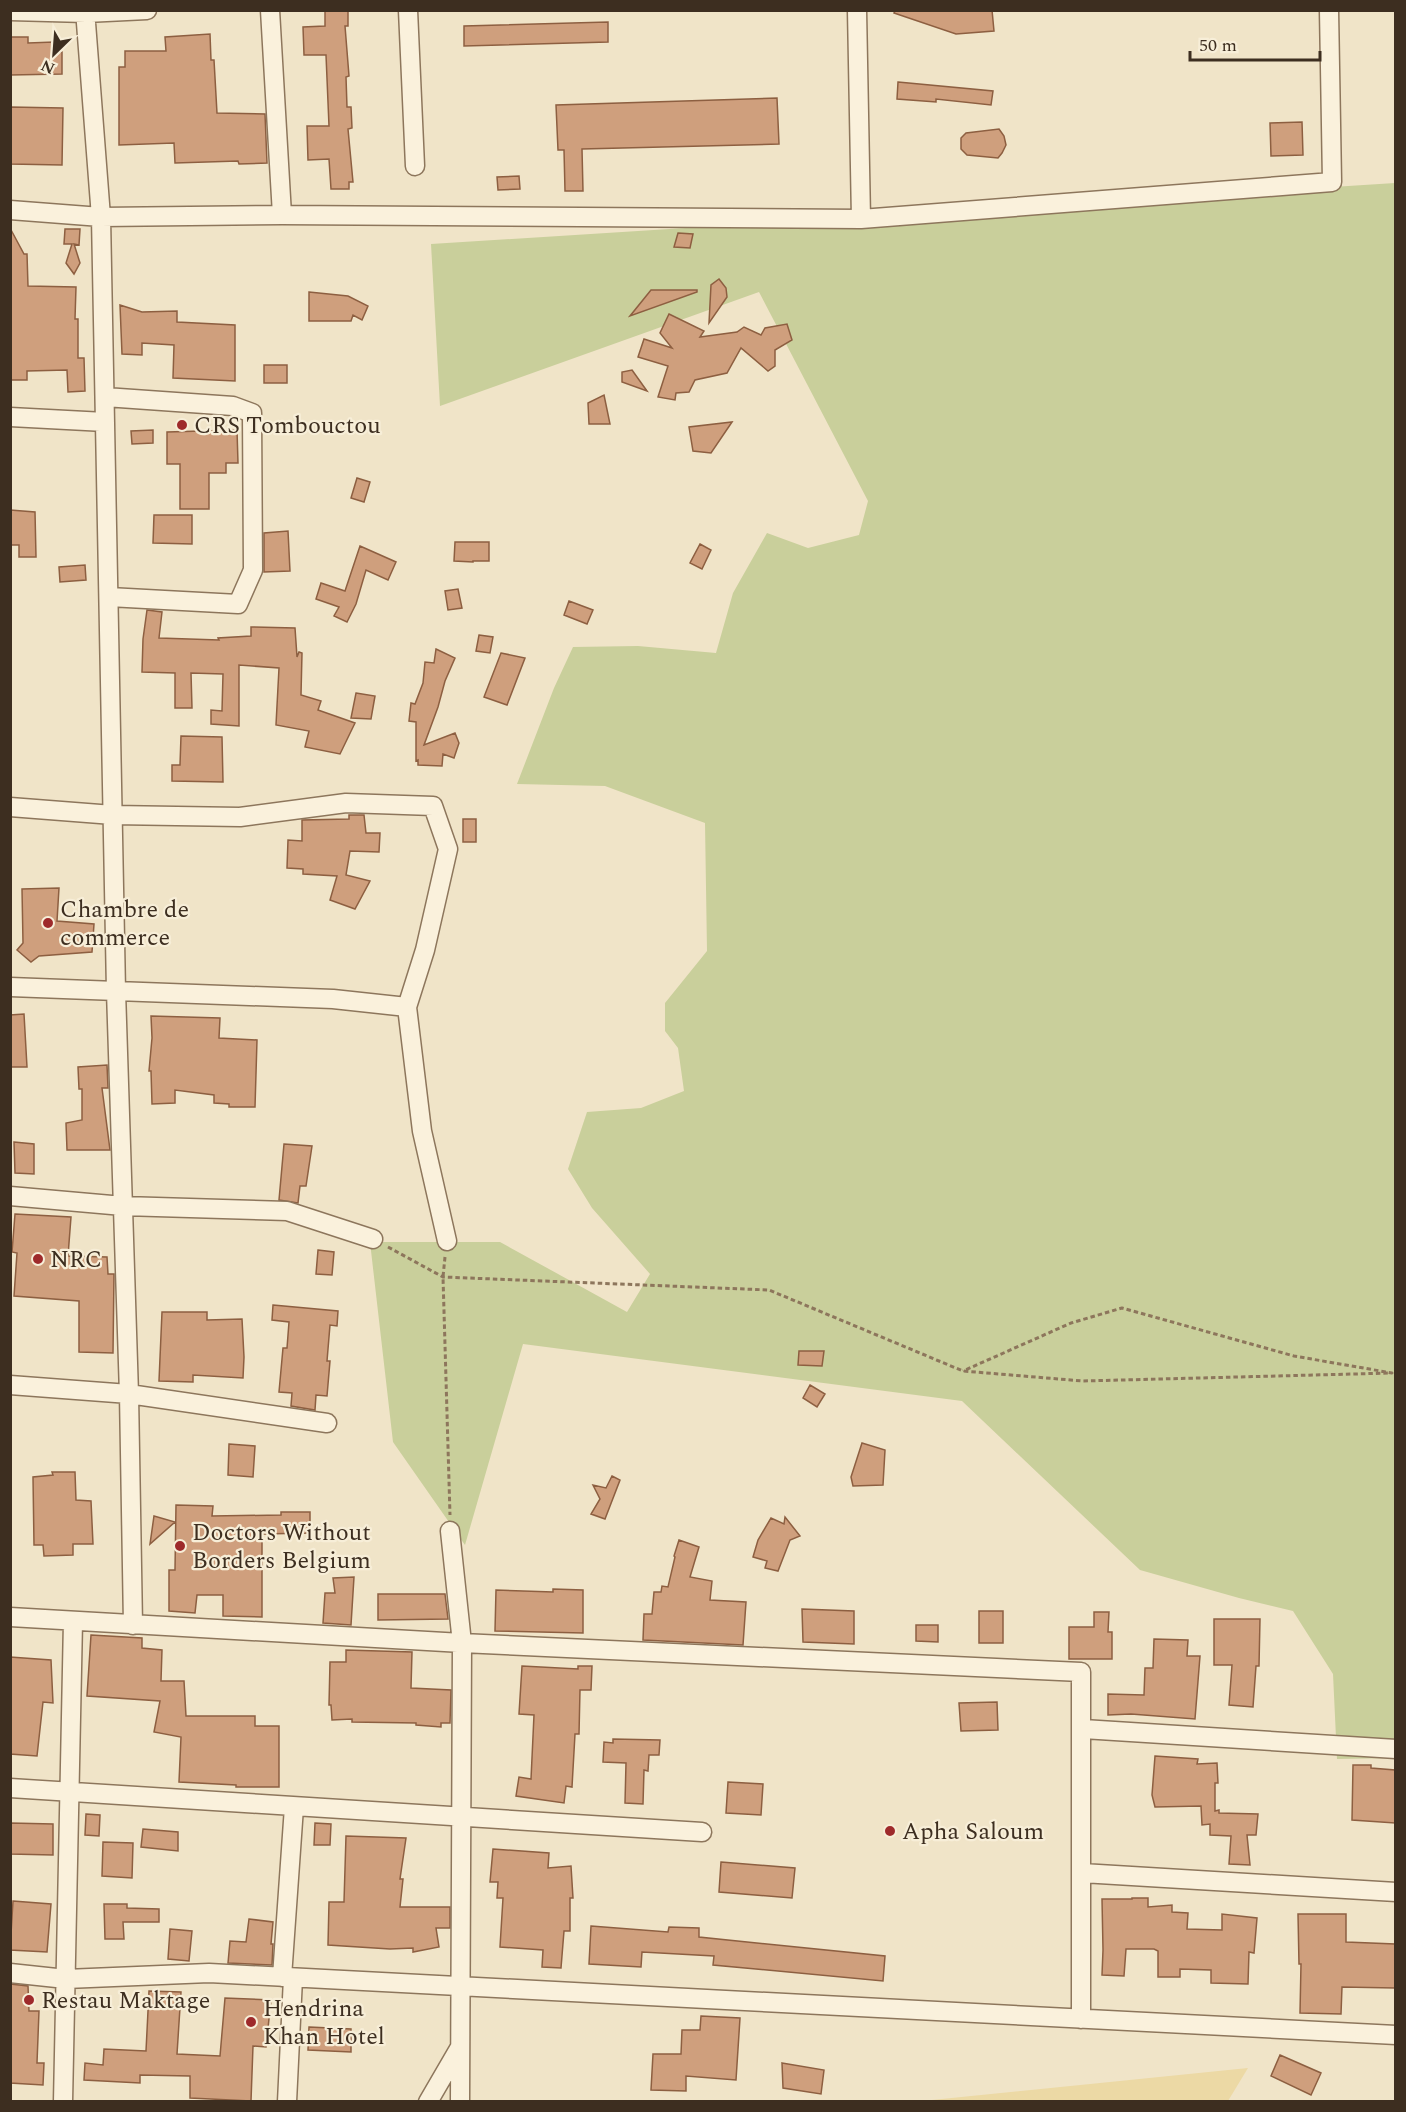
<svg xmlns="http://www.w3.org/2000/svg" width="1406" height="2112" viewBox="0 0 1406 2112" font-family="Spectral,serif">
<style>
.green{fill:#c9cf9b}
.sand{fill:#ecd9a5}
.building{fill:#cf9f7d;stroke:#8d5f41;stroke-width:1.5}
.lines{fill:none;stroke-linecap:round;stroke-linejoin:round}
.minor-casing{stroke:#8d765c;stroke-width:21}
.path{stroke:#8d765c;stroke-width:3;stroke-dasharray:4.5 3;stroke-linecap:butt}
.minor{stroke:#faf1dc;stroke-width:18}
.poi-dot{fill:#9e2a2b;stroke:#f7eed8;stroke-width:2}
.labels{text-anchor:middle;stroke-width:4.5;stroke-linejoin:round;paint-order:stroke}
.poi-label{font-size:24px;fill:#3d2e20;stroke:#f7eed8;text-anchor:start}
</style>
<rect width="100%" height="100%" fill="#f0e4c8"/>
<!-- green -->
<path class="green" d="M 1395,183 L 1395,1758 L 1337,1759 L 1333,1674 L 1293,1611 L 1239,1598 L 1140,1570 L 962,1401 L 523,1344 L 465,1545 L 393,1442 L 370,1242 L 500,1242 L 627,1312 L 650,1274 L 592,1208 L 568,1169 L 587,1112 L 641,1108 L 684,1091 L 678,1048 L 665,1031 L 665,1003 L 707,951 L 705,823 L 605,786 L 517,784 L 554,688 L 573,647 L 638,646 L 716,653 L 733,593 L 767,533 L 808,548 L 859,535 L 868,501 L 759,292 L 440,406 L 431,244 Z"/>
<!-- sand -->
<path class="sand" d="M 1248,2068 L 1228,2101 L 922,2101 Z"/>
<!-- building -->
<path class="building" d="M 325,10 L 348,10 L 348,26 L 345,26 L 349,76 L 346,77 L 347,107 L 351,107 L 352,128 L 348,129 L 353,182 L 349,182 L 349,189 L 331,189 L 329,159 L 308,160 L 307,126 L 329,126 L 326,55 L 304,55 L 303,27 L 325,26 Z
M 895,10 L 992,10 L 994,31 L 956,34 L 894,13 Z
M 608,22 L 608,42 L 464,46 L 464,26 Z
M 210,34 L 211,60 L 214,60 L 217,113 L 265,114 L 267,163 L 239,164 L 238,161 L 175,163 L 174,143 L 119,145 L 119,67 L 125,67 L 125,51 L 166,51 L 165,37 Z
M 10,37 L 28,37 L 28,43 L 54,42 L 54,52 L 62,52 L 62,74 L 10,75 Z
M 898,82 L 993,91 L 991,105 L 936,99 L 936,102 L 897,99 Z
M 777,98 L 779,144 L 582,149 L 583,191 L 565,191 L 564,150 L 558,150 L 556,105 Z
M 10,107 L 63,108 L 62,165 L 10,164 Z
M 1302,122 L 1303,155 L 1271,156 L 1270,123 Z
M 999,129 L 1004,136 L 1006,145 L 1002,153 L 998,158 L 967,155 L 961,149 L 961,138 L 966,133 Z
M 519,176 L 520,189 L 498,190 L 497,177 Z
M 10,228 L 24,254 L 27,254 L 28,286 L 76,287 L 75,319 L 78,319 L 78,358 L 84,358 L 85,391 L 68,392 L 67,370 L 27,371 L 27,380 L 10,380 Z
M 65,229 L 80,229 L 79,245 L 74,244 L 80,263 L 74,274 L 66,263 L 72,244 L 64,244 Z
M 678,233 L 693,234 L 690,248 L 674,247 Z
M 719,279 L 726,288 L 727,297 L 709,323 L 711,285 Z
M 651,290 L 697,290 L 697,292 L 630,316 Z
M 309,292 L 348,296 L 368,306 L 362,320 L 353,315 L 351,321 L 309,321 Z
M 120,305 L 142,312 L 177,311 L 177,322 L 235,325 L 235,381 L 173,378 L 174,345 L 142,343 L 142,355 L 122,354 Z
M 669,314 L 704,331 L 700,337 L 737,332 L 744,327 L 761,335 L 765,328 L 787,324 L 792,340 L 775,350 L 775,366 L 768,371 L 741,348 L 727,373 L 695,380 L 689,392 L 676,393 L 675,400 L 658,397 L 668,366 L 638,357 L 644,339 L 672,348 L 660,333 Z
M 264,365 L 287,365 L 287,383 L 264,383 Z
M 632,370 L 647,391 L 622,382 L 622,372 Z
M 604,395 L 610,424 L 589,424 L 588,403 Z
M 732,422 L 711,453 L 693,451 L 689,427 Z
M 153,430 L 153,443 L 132,444 L 131,431 Z
M 237,430 L 238,463 L 226,463 L 226,473 L 209,473 L 209,509 L 180,509 L 180,464 L 167,464 L 167,432 Z
M 357,478 L 370,482 L 364,502 L 351,498 Z
M 10,510 L 35,512 L 36,557 L 19,557 L 19,545 L 10,545 Z
M 154,515 L 192,515 L 192,544 L 153,543 Z
M 288,531 L 290,571 L 264,572 L 264,533 Z
M 455,542 L 489,542 L 489,561 L 473,561 L 473,562 L 454,561 Z
M 700,544 L 711,550 L 702,569 L 690,563 Z
M 360,546 L 396,562 L 388,580 L 366,570 L 356,604 L 347,622 L 334,616 L 339,607 L 316,599 L 321,583 L 345,591 Z
M 85,565 L 86,580 L 60,582 L 59,567 Z
M 458,589 L 462,608 L 448,610 L 445,591 Z
M 569,601 L 593,610 L 587,624 L 564,615 Z
M 147,610 L 162,612 L 159,638 L 219,640 L 218,638 L 251,636 L 251,627 L 295,628 L 297,657 L 299,652 L 302,653 L 301,695 L 321,701 L 318,710 L 355,723 L 340,754 L 305,747 L 309,731 L 276,725 L 279,668 L 239,665 L 239,726 L 211,724 L 211,710 L 222,711 L 223,674 L 191,673 L 192,708 L 175,708 L 175,673 L 142,672 L 143,639 Z
M 479,635 L 493,637 L 490,653 L 476,651 Z
M 436,649 L 455,658 L 445,681 L 438,707 L 424,745 L 455,733 L 459,743 L 454,758 L 443,754 L 442,766 L 418,765 L 418,760 L 416,761 L 416,722 L 409,721 L 411,703 L 415,704 L 423,683 L 425,662 L 434,663 Z
M 501,653 L 525,658 L 507,705 L 484,697 Z
M 356,693 L 375,696 L 371,719 L 351,718 Z
M 181,736 L 222,737 L 223,782 L 172,781 L 172,765 L 180,765 Z
M 349,815 L 364,815 L 366,833 L 380,833 L 379,852 L 350,851 L 346,875 L 370,881 L 355,909 L 330,900 L 337,876 L 303,874 L 303,869 L 287,868 L 288,840 L 302,841 L 302,820 L 349,819 Z
M 463,819 L 476,819 L 476,842 L 463,842 Z
M 59,888 L 57,921 L 94,924 L 92,952 L 39,956 L 31,962 L 17,950 L 23,943 L 22,889 Z
M 24,1014 L 27,1067 L 10,1067 L 10,1015 Z
M 151,1016 L 220,1018 L 219,1038 L 257,1040 L 255,1107 L 229,1107 L 229,1104 L 214,1103 L 214,1095 L 175,1090 L 175,1103 L 152,1104 L 151,1071 L 149,1071 L 152,1038 Z
M 107,1065 L 108,1088 L 102,1088 L 110,1150 L 67,1150 L 66,1123 L 82,1120 L 82,1089 L 79,1089 L 78,1067 Z
M 14,1142 L 34,1144 L 34,1174 L 15,1173 Z
M 284,1144 L 312,1146 L 306,1186 L 300,1186 L 298,1203 L 279,1200 Z
M 15,1214 L 71,1217 L 68,1256 L 107,1257 L 108,1274 L 114,1274 L 113,1353 L 79,1352 L 79,1301 L 14,1296 L 17,1253 L 12,1252 Z
M 318,1250 L 334,1252 L 332,1275 L 316,1274 Z
M 273,1305 L 338,1311 L 337,1326 L 330,1325 L 327,1361 L 330,1361 L 327,1396 L 316,1395 L 315,1410 L 291,1406 L 292,1393 L 279,1392 L 283,1348 L 287,1348 L 289,1322 L 272,1320 Z
M 162,1312 L 207,1312 L 207,1320 L 242,1319 L 244,1357 L 243,1378 L 193,1375 L 193,1382 L 159,1381 Z
M 799,1351 L 824,1351 L 822,1366 L 798,1365 Z
M 810,1385 L 825,1394 L 817,1407 L 803,1398 Z
M 862,1443 L 885,1450 L 883,1485 L 853,1486 L 851,1477 Z
M 229,1444 L 255,1446 L 253,1477 L 228,1475 Z
M 52,1472 L 75,1472 L 76,1500 L 91,1501 L 93,1544 L 73,1544 L 73,1555 L 44,1556 L 43,1545 L 34,1545 L 33,1477 L 53,1475 Z
M 612,1476 L 620,1480 L 605,1519 L 591,1514 L 600,1499 L 593,1485 L 606,1488 Z
M 176,1505 L 213,1506 L 212,1516 L 281,1515 L 281,1512 L 310,1512 L 310,1533 L 262,1534 L 262,1617 L 223,1616 L 223,1595 L 197,1595 L 195,1613 L 169,1611 L 169,1570 L 175,1570 Z
M 154,1516 L 175,1522 L 150,1544 Z
M 785,1517 L 800,1536 L 790,1540 L 778,1571 L 765,1568 L 767,1561 L 753,1557 L 758,1540 L 771,1518 L 784,1524 Z
M 679,1540 L 699,1547 L 690,1577 L 712,1581 L 710,1600 L 746,1602 L 743,1645 L 643,1640 L 644,1614 L 652,1614 L 654,1592 L 661,1592 L 662,1586 L 668,1587 L 675,1557 L 674,1556 Z
M 354,1577 L 351,1625 L 323,1623 L 325,1593 L 335,1593 L 333,1578 Z
M 553,1589 L 583,1590 L 583,1633 L 495,1631 L 496,1590 L 553,1592 Z
M 378,1594 L 445,1594 L 448,1619 L 378,1620 Z
M 802,1609 L 854,1611 L 854,1644 L 803,1642 Z
M 979,1611 L 1003,1611 L 1003,1643 L 979,1643 Z
M 1094,1612 L 1109,1612 L 1108,1632 L 1112,1632 L 1112,1659 L 1069,1659 L 1069,1627 L 1094,1627 Z
M 1214,1619 L 1260,1619 L 1259,1666 L 1256,1666 L 1253,1707 L 1229,1705 L 1232,1665 L 1214,1665 Z
M 916,1625 L 938,1625 L 938,1642 L 916,1641 Z
M 91,1635 L 142,1638 L 142,1648 L 162,1650 L 161,1681 L 184,1681 L 186,1716 L 255,1716 L 255,1726 L 279,1726 L 279,1787 L 236,1787 L 236,1785 L 179,1782 L 181,1737 L 154,1732 L 160,1701 L 87,1696 Z
M 1154,1639 L 1188,1640 L 1187,1656 L 1200,1656 L 1195,1719 L 1131,1714 L 1108,1715 L 1108,1694 L 1144,1695 L 1145,1668 L 1153,1668 Z
M 346,1650 L 412,1652 L 411,1688 L 451,1690 L 450,1723 L 441,1723 L 441,1727 L 416,1725 L 416,1723 L 352,1722 L 352,1719 L 332,1720 L 331,1705 L 329,1705 L 330,1662 L 346,1662 Z
M 10,1657 L 51,1660 L 53,1703 L 43,1702 L 37,1756 L 10,1754 Z
M 522,1666 L 578,1669 L 578,1666 L 592,1666 L 591,1690 L 580,1690 L 579,1734 L 575,1734 L 572,1787 L 566,1786 L 564,1803 L 516,1796 L 519,1777 L 531,1779 L 534,1715 L 519,1714 Z
M 997,1702 L 998,1730 L 961,1731 L 959,1703 Z
M 613,1739 L 660,1740 L 659,1755 L 649,1755 L 648,1771 L 644,1770 L 643,1804 L 625,1803 L 626,1763 L 603,1762 L 604,1742 L 613,1743 Z
M 1155,1756 L 1198,1759 L 1197,1764 L 1217,1763 L 1218,1783 L 1215,1783 L 1215,1811 L 1219,1810 L 1219,1813 L 1258,1814 L 1256,1835 L 1247,1835 L 1250,1865 L 1229,1864 L 1231,1836 L 1210,1835 L 1210,1824 L 1202,1825 L 1201,1806 L 1155,1807 L 1152,1795 Z
M 1353,1765 L 1371,1765 L 1371,1768 L 1395,1770 L 1395,1823 L 1352,1820 Z
M 728,1782 L 763,1784 L 761,1815 L 726,1813 Z
M 86,1814 L 100,1815 L 99,1836 L 85,1835 Z
M 10,1823 L 53,1824 L 53,1855 L 10,1854 Z
M 315,1823 L 331,1824 L 330,1845 L 314,1845 Z
M 143,1829 L 178,1832 L 178,1851 L 141,1847 Z
M 346,1836 L 406,1838 L 400,1879 L 403,1879 L 400,1907 L 450,1907 L 450,1928 L 436,1928 L 439,1947 L 413,1952 L 413,1948 L 390,1949 L 328,1945 L 329,1902 L 344,1902 Z
M 103,1842 L 133,1843 L 132,1878 L 102,1876 Z
M 493,1849 L 549,1853 L 548,1868 L 571,1866 L 573,1898 L 570,1898 L 570,1931 L 564,1931 L 561,1968 L 542,1967 L 543,1950 L 500,1947 L 503,1898 L 497,1898 L 498,1882 L 490,1882 Z
M 721,1862 L 795,1868 L 792,1898 L 719,1892 Z
M 1132,1898 L 1148,1898 L 1148,1907 L 1172,1905 L 1172,1912 L 1188,1913 L 1187,1929 L 1222,1930 L 1222,1914 L 1257,1918 L 1254,1953 L 1249,1952 L 1248,1984 L 1211,1983 L 1211,1970 L 1180,1969 L 1180,1977 L 1158,1977 L 1158,1951 L 1154,1949 L 1126,1949 L 1124,1976 L 1102,1975 L 1103,1950 L 1102,1899 L 1132,1899 Z
M 13,1901 L 51,1904 L 47,1952 L 10,1950 Z
M 104,1904 L 127,1904 L 127,1908 L 159,1909 L 159,1922 L 123,1922 L 124,1939 L 105,1939 Z
M 1298,1914 L 1346,1914 L 1346,1942 L 1395,1944 L 1395,1988 L 1342,1987 L 1341,2014 L 1300,2013 L 1301,1964 L 1299,1964 Z
M 249,1919 L 273,1922 L 271,1944 L 273,1944 L 272,1965 L 228,1963 L 230,1941 L 246,1942 Z
M 591,1926 L 668,1932 L 669,1927 L 699,1928 L 699,1937 L 885,1956 L 883,1981 L 713,1965 L 714,1956 L 642,1952 L 641,1967 L 589,1964 Z
M 170,1929 L 192,1931 L 189,1961 L 168,1959 Z
M 10,1984 L 28,1986 L 29,2011 L 39,2011 L 37,2063 L 44,2063 L 43,2085 L 10,2083 Z
M 149,1991 L 181,1992 L 177,2054 L 220,2056 L 225,1998 L 271,2000 L 266,2047 L 253,2046 L 251,2101 L 190,2098 L 190,2076 L 140,2075 L 140,2083 L 84,2080 L 85,2063 L 103,2065 L 104,2049 L 146,2051 Z
M 701,2016 L 740,2018 L 736,2080 L 686,2076 L 686,2091 L 651,2090 L 653,2054 L 681,2054 L 682,2030 L 700,2030 Z
M 309,2027 L 351,2029 L 351,2052 L 308,2050 Z
M 1280,2055 L 1321,2073 L 1311,2095 L 1271,2076 Z
M 782,2063 L 824,2070 L 821,2094 L 783,2088 Z"/>
<g class="lines">
<!-- minor casing -->
<g class="minor-casing">
<path id="minor" d="M 85,10 L 101,217 L 116,991 L 129,1394 L 133,1625
M 270,10 L 282,215
M 408,10 L 415,166
M 857,10 L 861,219
M 10,11 L 86,13 L 147,10
M 10,210 L 101,217 L 282,215 L 861,219 L 1332,182 L 1329,10
M 105,397 L 233,406 L 252,413 L 253,570 L 238,604 L 109,597
M 10,417 L 105,422
M 10,807 L 113,815 L 240,817 L 346,803 L 433,806 L 448,849 L 425,950 L 407,1007 L 422,1131 L 447,1241
M 10,987 L 333,999 L 407,1007
M 10,1196 L 123,1206 L 287,1211 L 373,1239
M 10,1385 L 129,1394 L 327,1423
M 450,1531 L 462,1643 L 460,2102
M 10,1617 L 462,1643 L 1081,1672 L 1081,2019
M 1083,1729 L 1396,1749
M 10,1788 L 702,1832
M 1082,1873 L 1396,1892
M 10,1973 L 66,1979 L 209,1973 L 1396,2035
M 282,1977 L 294,1807
M 63,2102 L 73,1621
M 287,2102 L 293,1978
M 428,2102 L 460,2047"/>
</g>
<!-- path -->
<path class="path" d="M 388,1247 L 443,1277 L 769,1290 L 963,1371 L 1083,1381 L 1392,1373 L 1294,1356 L 1122,1308 L 1071,1323 L 963,1371
M 445,1257 L 443,1277 L 450,1515"/>
<!-- minor -->
<use href="#minor" class="minor"/>
</g>
<!-- markers -->
<g class="poi-dot">
<circle cx="182" cy="425" r="6"/>
<circle cx="48" cy="923" r="6"/>
<circle cx="38" cy="1259" r="6"/>
<circle cx="180" cy="1546" r="6"/>
<circle cx="890" cy="1831" r="6"/>
<circle cx="29" cy="2000" r="6"/>
<circle cx="251" cy="2022" r="6"/>
</g>
<g class="labels">
<!-- poi labels -->
<g class="poi-label">
<text x="194" y="433">CRS Tombouctou</text>
<text x="60" y="917">Chambre de<tspan x="60" dy="28">commerce</tspan></text>
<text x="50" y="1267">NRC</text>
<text x="192" y="1540">Doctors Without<tspan x="192" dy="28">Borders Belgium</tspan></text>
<text x="902" y="1839">Apha Saloum</text>
<text x="41" y="2008">Restau Maktage</text>
<text x="263" y="2016">Hendrina<tspan x="263" dy="28">Khan Hotel</tspan></text>
</g>
</g>
<!-- border -->
<rect width="1406" height="2112" fill="none" stroke="#3d2e20" stroke-width="24"/>
<!-- north arrow -->
<g transform="translate(54 54) rotate(205)" stroke="#f7eed8" stroke-width="4.5" paint-order="stroke">
<path d="M0-4.5L10 22L0 15L-10 22Z" fill="#3d2e20"/>
<text y="-9" font-size="16" font-weight="bold" text-anchor="middle" fill="#3d2e20">N</text>
</g>
<!-- scale -->
<path d="M1190 51v9h130v-9" fill="none" stroke="#3d2e20" stroke-width="3"/>
<text x="1199" y="51" font-size="18" fill="#3d2e20" stroke="#f7eed8" stroke-width="4.5" paint-order="stroke">50 m</text>
</svg>
